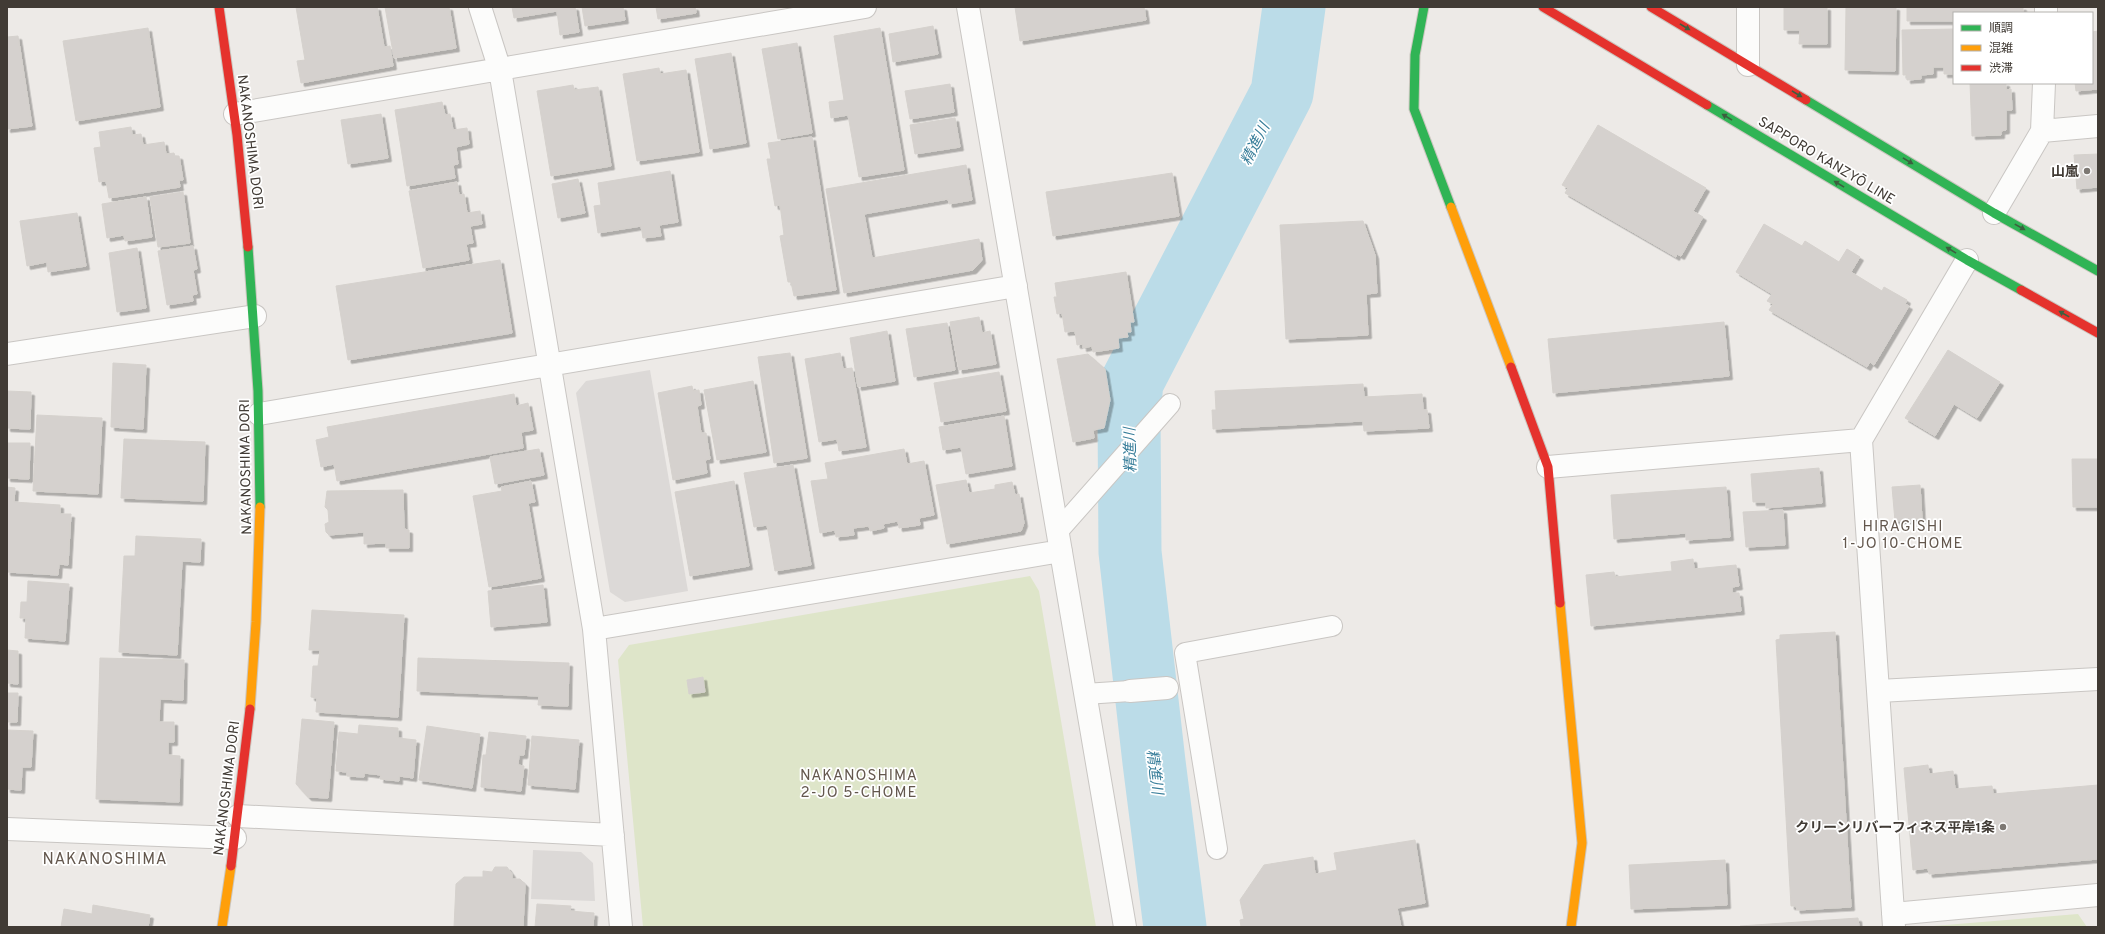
<svg xmlns="http://www.w3.org/2000/svg" width="2105" height="934" viewBox="0 0 2105 934" font-family="Overpass,'Noto Sans JP',sans-serif">
<style>
.green{fill:#dee5c9}
.parking{fill:#dcd9d7}
.lines{fill:none;stroke-linecap:round;stroke-linejoin:round}
.river{stroke:#bbdce8;stroke-width:63}
.building{fill:#d5d1ce;stroke:#d5d1cd;filter:url(#shadow)}
.lane-casing{stroke:#c9c6c3;stroke-width:22}
.street-casing{stroke:#c9c6c3;stroke-width:24}
.fast-casing{stroke:#cbc6bf;stroke-width:11}
.slow-casing{stroke:#cbc6bf;stroke-width:11}
.jam-casing{stroke:#cbc6bf;stroke-width:11}
.lane{stroke:#fcfcfb;stroke-width:20}
.street{stroke:#fcfcfb;stroke-width:22}
.fast{stroke:#30b455;stroke-width:9}
.slow{stroke:#ff9f0a;stroke-width:9}
.jam{stroke:#e5322d;stroke-width:9}
.oneway{fill:#3c5f3f}
.poi-dot{fill:#7d7873;stroke:#fff;stroke-width:1.5}
.labels{text-anchor:middle;stroke-width:3.5;stroke-linejoin:round;paint-order:stroke}
.street-label{font-size:14px;fill:#413b35;stroke:#fff}
.poi-label{font-size:14px;font-weight:bold;fill:#413b35;stroke:#fff;text-anchor:end}
.water-label{font-size:15px;font-style:italic;fill:#387e9a;stroke:#fff}
.neighbourhood-label{font-size:15px;letter-spacing:1px;fill:#63574d;stroke:#fff}
.quarter-label{font-size:16px;letter-spacing:1px;fill:#63574d;stroke:#fff}
</style>
<defs>
<filter id="shadow"><feDropShadow dx="3.5" dy="3.5" stdDeviation="0" flood-color="#0004"/></filter>
</defs>
<rect width="100%" height="100%" fill="#edeae7"/>
<!-- green -->
<path class="green" d="M 1030,576 L 1039,591 L 1096,927 L 643,927 L 618,660 L 629,645 Z
M 2078,914 L 2087,927 L 1921,927 Z"/>
<!-- parking -->
<path class="parking" d="M 650,370 L 688,591 L 625,602 L 610,592 L 576,393 L 586,381 Z
M 533,850 L 581,852 L 593,863 L 595,901 L 531,899 Z"/>
<g class="lines">
<!-- river -->
<path class="river" d="M 1175,927 L 1154,762 L 1130,552 L 1129,415 L 1132,382 L 1282,93 L 1294,7"/>
</g>
<!-- building -->
<path class="building" d="M 296,7 L 377,7 L 384,47 L 390,46 L 393,66 L 301,83 L 297,61 L 305,60 Z
M 385,7 L 449,7 L 456,48 L 394,58 Z
M 512,7 L 575,7 L 579,32 L 560,35 L 557,11 L 514,18 Z
M 582,7 L 623,7 L 625,20 L 585,26 Z
M 656,7 L 695,7 L 696,13 L 658,19 Z
M 1015,7 L 1144,7 L 1146,20 L 1020,41 Z
M 1784,7 L 1827,7 L 1827,44 L 1799,44 L 1800,30 L 1784,30 Z
M 1846,7 L 1896,7 L 1895,71 L 1845,70 Z
M 1907,7 L 2023,7 L 2023,13 L 1954,13 L 1954,21 L 1907,21 Z
M 933,26 L 938,54 L 893,62 L 889,34 Z
M 148,28 L 160,107 L 76,121 L 63,41 Z
M 880,28 L 904,170 L 859,177 L 848,115 L 831,118 L 829,102 L 844,100 L 834,36 Z
M 1954,29 L 1954,74 L 1944,74 L 1944,67 L 1933,67 L 1933,74 L 1921,75 L 1921,79 L 1907,80 L 1907,75 L 1903,75 L 1902,30 Z
M 2098,31 L 2098,89 L 2076,91 L 2075,83 L 2092,83 L 2092,32 Z
M 18,36 L 32,126 L 7,129 L 7,37 Z
M 797,43 L 812,133 L 778,139 L 762,49 Z
M 731,53 L 746,143 L 710,149 L 695,59 Z
M 659,68 L 660,74 L 686,70 L 699,152 L 637,161 L 623,74 Z
M 1970,83 L 2006,83 L 2006,90 L 2011,89 L 2012,110 L 2006,110 L 2006,130 L 2001,131 L 2001,135 L 1972,136 Z
M 950,84 L 954,112 L 910,119 L 905,91 Z
M 573,85 L 574,90 L 598,87 L 611,166 L 551,176 L 537,91 Z
M 442,102 L 445,115 L 450,114 L 453,130 L 467,128 L 469,144 L 456,147 L 458,164 L 453,165 L 455,178 L 407,186 L 395,110 Z
M 381,114 L 388,158 L 348,164 L 341,120 Z
M 955,118 L 960,147 L 915,154 L 910,125 Z
M 1598,125 L 1706,188 L 1693,211 L 1703,217 L 1681,256 L 1677,254 L 1676,257 L 1565,193 L 1568,188 L 1562,185 Z
M 131,127 L 132,135 L 141,134 L 143,145 L 164,142 L 166,154 L 174,153 L 175,156 L 179,156 L 183,180 L 179,180 L 180,187 L 109,198 L 106,181 L 99,182 L 94,148 L 101,147 L 99,132 Z
M 812,137 L 836,290 L 794,296 L 791,282 L 788,282 L 780,236 L 784,235 L 780,205 L 775,206 L 767,159 L 771,159 L 768,143 Z
M 2098,154 L 2098,187 L 2077,189 L 2074,155 Z
M 966,165 L 972,200 L 949,204 L 948,199 L 864,214 L 872,258 L 979,239 L 982,260 L 973,270 L 844,293 L 826,189 Z
M 670,171 L 678,222 L 659,225 L 661,236 L 643,238 L 641,226 L 598,233 L 594,206 L 601,205 L 598,183 Z
M 1172,173 L 1179,216 L 1053,236 L 1046,192 Z
M 578,179 L 585,213 L 558,218 L 552,184 Z
M 457,182 L 459,195 L 464,194 L 467,213 L 480,211 L 482,224 L 470,226 L 473,243 L 466,244 L 469,260 L 423,268 L 409,191 Z
M 183,192 L 190,243 L 158,247 L 150,197 Z
M 146,197 L 152,237 L 125,241 L 124,235 L 107,238 L 102,204 Z
M 77,213 L 86,266 L 48,272 L 47,262 L 27,266 L 20,221 Z
M 1363,221 L 1375,255 L 1377,293 L 1366,294 L 1368,335 L 1286,339 L 1280,225 Z
M 1764,224 L 1802,246 L 1805,241 L 1839,262 L 1847,249 L 1860,257 L 1851,272 L 1882,291 L 1884,287 L 1907,300 L 1905,304 L 1909,306 L 1874,365 L 1870,362 L 1867,367 L 1769,310 L 1773,304 L 1767,301 L 1772,294 L 1736,272 Z
M 193,246 L 197,269 L 193,270 L 197,294 L 192,295 L 193,301 L 167,305 L 158,251 Z
M 137,248 L 146,308 L 117,312 L 109,253 Z
M 500,260 L 512,333 L 348,360 L 336,286 Z
M 1126,272 L 1134,322 L 1130,322 L 1131,332 L 1127,332 L 1128,337 L 1118,338 L 1119,348 L 1093,352 L 1092,346 L 1083,348 L 1083,344 L 1077,345 L 1075,331 L 1065,332 L 1062,313 L 1057,314 L 1054,297 L 1057,297 L 1055,283 Z
M 979,317 L 982,333 L 990,331 L 996,364 L 959,370 L 950,322 Z
M 1724,322 L 1729,376 L 1553,393 L 1548,339 Z
M 947,323 L 955,370 L 914,377 L 906,329 Z
M 887,331 L 895,381 L 858,387 L 850,338 Z
M 1948,350 L 2000,382 L 1977,418 L 1954,404 L 1935,436 L 1905,418 Z
M 790,353 L 807,458 L 774,463 L 758,357 Z
M 840,353 L 843,369 L 852,368 L 866,447 L 839,451 L 837,439 L 819,442 L 805,359 Z
M 1088,354 L 1105,369 L 1110,400 L 1104,428 L 1093,430 L 1094,438 L 1073,442 L 1057,359 Z
M 113,363 L 146,365 L 143,429 L 111,427 Z
M 999,372 L 1006,411 L 941,422 L 934,383 Z
M 753,381 L 766,452 L 717,460 L 704,390 Z
M 1363,384 L 1364,397 L 1422,394 L 1423,410 L 1427,410 L 1429,428 L 1364,431 L 1363,421 L 1213,429 L 1212,410 L 1216,410 L 1215,391 Z
M 692,386 L 693,391 L 699,390 L 701,405 L 697,406 L 701,433 L 706,433 L 710,459 L 705,460 L 707,473 L 673,480 L 658,393 Z
M 7,391 L 31,392 L 30,429 L 7,428 Z
M 514,394 L 516,406 L 528,403 L 533,430 L 521,432 L 523,448 L 337,481 L 334,464 L 321,467 L 316,440 L 329,437 L 327,427 Z
M 37,415 L 102,418 L 98,494 L 33,491 Z
M 1004,416 L 1012,466 L 966,474 L 961,447 L 943,450 L 939,427 Z
M 124,439 L 205,442 L 203,501 L 121,498 Z
M 7,443 L 30,443 L 29,479 L 7,478 Z
M 539,449 L 544,475 L 495,484 L 490,457 Z
M 904,449 L 907,464 L 924,461 L 934,515 L 919,518 L 920,525 L 899,528 L 898,521 L 883,524 L 884,528 L 870,531 L 869,526 L 853,528 L 854,535 L 836,537 L 835,530 L 820,533 L 811,481 L 828,479 L 825,463 Z
M 2072,459 L 2098,459 L 2098,507 L 2073,507 Z
M 793,465 L 811,565 L 775,571 L 767,525 L 754,527 L 744,473 Z
M 1819,468 L 1822,503 L 1766,508 L 1766,502 L 1753,502 L 1751,474 Z
M 966,480 L 969,493 L 995,489 L 995,485 L 1012,482 L 1015,495 L 1019,494 L 1024,523 L 1021,531 L 947,544 L 936,485 Z
M 531,481 L 535,502 L 528,503 L 541,578 L 489,587 L 473,496 L 502,491 L 501,487 Z
M 734,481 L 749,566 L 690,576 L 675,492 Z
M 1920,485 L 1922,519 L 1895,521 L 1892,487 Z
M 7,487 L 15,488 L 14,502 L 60,505 L 60,514 L 71,514 L 68,565 L 59,564 L 58,575 L 7,572 Z
M 1726,487 L 1730,537 L 1686,540 L 1686,533 L 1614,539 L 1611,495 Z
M 403,490 L 404,529 L 409,530 L 409,548 L 386,548 L 386,543 L 364,544 L 364,532 L 329,535 L 326,532 L 325,524 L 329,522 L 328,510 L 325,507 L 327,491 Z
M 1783,510 L 1785,545 L 1746,547 L 1743,512 Z
M 136,536 L 201,539 L 200,562 L 182,561 L 177,655 L 119,652 L 124,556 L 135,556 Z
M 1693,559 L 1694,569 L 1736,565 L 1739,586 L 1732,587 L 1732,593 L 1739,593 L 1741,611 L 1591,626 L 1586,575 L 1614,572 L 1615,577 L 1672,571 L 1671,562 Z
M 28,581 L 69,584 L 65,641 L 25,638 L 26,618 L 20,618 L 21,602 L 27,602 Z
M 543,585 L 547,622 L 491,627 L 488,591 Z
M 312,610 L 404,615 L 398,717 L 316,712 L 317,698 L 311,697 L 313,666 L 318,666 L 320,650 L 309,650 Z
M 1835,632 L 1851,907 L 1797,910 L 1796,906 L 1791,906 L 1776,640 L 1780,639 L 1780,635 Z
M 7,650 L 18,651 L 18,684 L 7,683 Z
M 100,658 L 184,660 L 183,700 L 160,699 L 159,722 L 174,722 L 174,742 L 168,742 L 168,755 L 180,756 L 179,802 L 96,799 Z
M 418,658 L 569,663 L 568,706 L 538,705 L 539,696 L 417,691 Z
M 703,677 L 705,692 L 689,694 L 687,680 Z
M 7,693 L 18,693 L 17,722 L 7,722 Z
M 302,719 L 334,722 L 328,798 L 308,797 L 296,784 Z
M 359,725 L 398,728 L 398,738 L 416,740 L 413,778 L 399,776 L 399,781 L 380,779 L 381,775 L 364,773 L 364,777 L 347,776 L 347,772 L 336,771 L 339,732 L 358,734 Z
M 427,726 L 480,734 L 472,788 L 419,780 Z
M 7,730 L 33,731 L 31,767 L 22,767 L 21,790 L 7,789 Z
M 489,732 L 526,736 L 524,755 L 519,755 L 518,765 L 524,766 L 521,791 L 481,787 L 483,755 L 486,755 Z
M 532,736 L 579,740 L 575,789 L 528,785 Z
M 1928,765 L 1929,774 L 1953,771 L 1955,789 L 1992,786 L 1993,794 L 2098,785 L 2098,859 L 1929,874 L 1928,868 L 1913,870 L 1904,768 Z
M 1415,840 L 1425,903 L 1397,908 L 1401,927 L 1241,927 L 1240,920 L 1244,919 L 1240,900 L 1264,865 L 1313,857 L 1315,874 L 1337,870 L 1334,853 Z
M 1725,860 L 1727,905 L 1631,909 L 1629,865 Z
M 495,867 L 507,867 L 512,874 L 512,879 L 520,879 L 525,884 L 523,927 L 454,927 L 456,884 L 464,877 L 483,877 L 483,871 L 492,872 Z
M 537,904 L 571,906 L 570,911 L 594,913 L 593,927 L 535,927 Z
M 93,905 L 150,915 L 148,927 L 61,927 L 64,909 L 92,914 Z
M 1858,918 L 1859,927 L 1741,927 L 1740,926 Z"/>
<g class="lines">
<!-- lane casing -->
<g class="lane-casing">
<path id="lane" d="M 1058,531 L 1170,404
M 1085,694 L 1130,691
M 1217,849 L 1185,653 L 1332,626"/>
</g>
<!-- street casing -->
<g class="street-casing">
<path id="street" d="M 480,7 L 500,70 L 594,629 L 621,927
M 968,7 L 1125,927
M 1748,7 L 1748,65
M 2046,13 L 2046,7
M 235,114 L 865,7
M 2042,131 L 2098,126
M 1994,213 L 2042,131 L 2044,83
M 7,354 L 255,316
M 259,414 L 1016,286
M 1861,440 L 1894,927
M 1548,467 L 1861,440 L 1967,260
M 594,629 L 1061,551
M 1130,691 L 1167,688
M 1879,691 L 2098,679
M 238,816 L 613,835
M 7,829 L 235,838
M 1893,914 L 2098,895"/>
</g>
<!-- fast casing -->
<g class="fast-casing">
<path id="fast" d="M 1424,7 L 1415,55 L 1414,109 L 1451,207
M 1806,100 L 1994,213 L 2098,271
M 1707,105 L 1967,260 L 2021,290
M 248,247 L 258,391 L 260,507"/>
</g>
<!-- slow casing -->
<g class="slow-casing">
<path id="slow" d="M 1451,207 L 1511,367
M 1560,603 L 1582,843 L 1571,927
M 250,709 L 256,622 L 260,507
M 222,927 L 231,866"/>
</g>
<!-- jam casing -->
<g class="jam-casing">
<path id="jam" d="M 219,7 L 237,135 L 248,247
M 1543,7 L 1707,105
M 1651,7 L 1806,100
M 2021,290 L 2098,333
M 1511,367 L 1548,467 L 1560,603
M 231,866 L 250,709"/>
</g>
<!-- lane -->
<use href="#lane" class="lane"/>
<!-- street -->
<use href="#street" class="street"/>
<!-- fast -->
<use href="#fast" class="fast"/>
<!-- slow -->
<use href="#slow" class="slow"/>
<!-- jam -->
<use href="#jam" class="jam"/>
</g>
<!-- one-way arrows -->
<defs><path id="oneway-solid" d="M-6-.8H1V-3.2L6.5 0L1 3.2V.8H-6Z"/></defs>
<g class="oneway">
<use href="#oneway-solid" transform="translate(1685 27) rotate(31)"/>
<use href="#oneway-solid" transform="translate(1797 94) rotate(31)"/>
<use href="#oneway-solid" transform="translate(1727 117) rotate(-149)"/>
<use href="#oneway-solid" transform="translate(1908 161) rotate(31)"/>
<use href="#oneway-solid" transform="translate(1839 184) rotate(-149)"/>
<use href="#oneway-solid" transform="translate(2020 227) rotate(29)"/>
<use href="#oneway-solid" transform="translate(1951 250) rotate(-149)"/>
<use href="#oneway-solid" transform="translate(2064 314) rotate(-151)"/>
</g>
<!-- markers -->
<g class="poi-dot">
<circle cx="2087" cy="171" r="4"/>
<circle cx="2003" cy="827" r="4"/>
</g>
<g class="labels">
<!-- street labels -->
<g class="street-label">
<text transform="translate(251 142) rotate(83)" y="5">NAKANOSHIMA DORI</text>
<text transform="translate(1827 160) rotate(31)" y="5">SAPPORO KANZYŌ LINE</text>
<text transform="translate(245 467) rotate(-91)" y="5">NAKANOSHIMA DORI</text>
<text transform="translate(226 788) rotate(-83)" y="5">NAKANOSHIMA DORI</text>
</g>
<!-- poi labels -->
<g class="poi-label">
<text x="2079" y="176">山嵐</text>
<text x="1995" y="832">クリーンリバーフィネス平岸1条</text>
</g>
<!-- water labels -->
<g class="water-label">
<text transform="translate(1255 144) rotate(-63)" y="5">精進川</text>
<text transform="translate(1130 450) rotate(-91)" y="5">精進川</text>
<text transform="translate(1155 772) rotate(83)" y="5">精進川</text>
</g>
<!-- neighbourhood labels -->
<g class="neighbourhood-label">
<text x="1903" y="531">HIRAGISHI<tspan x="1903" dy="17">1-JO 10-CHOME</tspan></text>
<text x="859" y="780">NAKANOSHIMA<tspan x="859" dy="17">2-JO 5-CHOME</tspan></text>
</g>
<!-- quarter labels -->
<g class="quarter-label">
<text x="105" y="864">NAKANOSHIMA</text>
</g>
</g>
<!-- border -->
<rect width="2105" height="934" fill="none" stroke="#413b35" stroke-width="16"/>
<!-- legend -->
<rect x="1953" y="12" width="140" height="72" fill="#ffffff" stroke="#b3b1ae"/>
<rect x="1961" y="25" width="20" height="6" fill="#30b455" stroke="#b3b1ae"/>
<text x="1989" y="32" font-size="12" fill="#413b35">順調</text>
<rect x="1961" y="45" width="20" height="6" fill="#ff9f0a" stroke="#b3b1ae"/>
<text x="1989" y="52" font-size="12" fill="#413b35">混雑</text>
<rect x="1961" y="65" width="20" height="6" fill="#e5322d" stroke="#b3b1ae"/>
<text x="1989" y="72" font-size="12" fill="#413b35">渋滞</text>
</svg>
